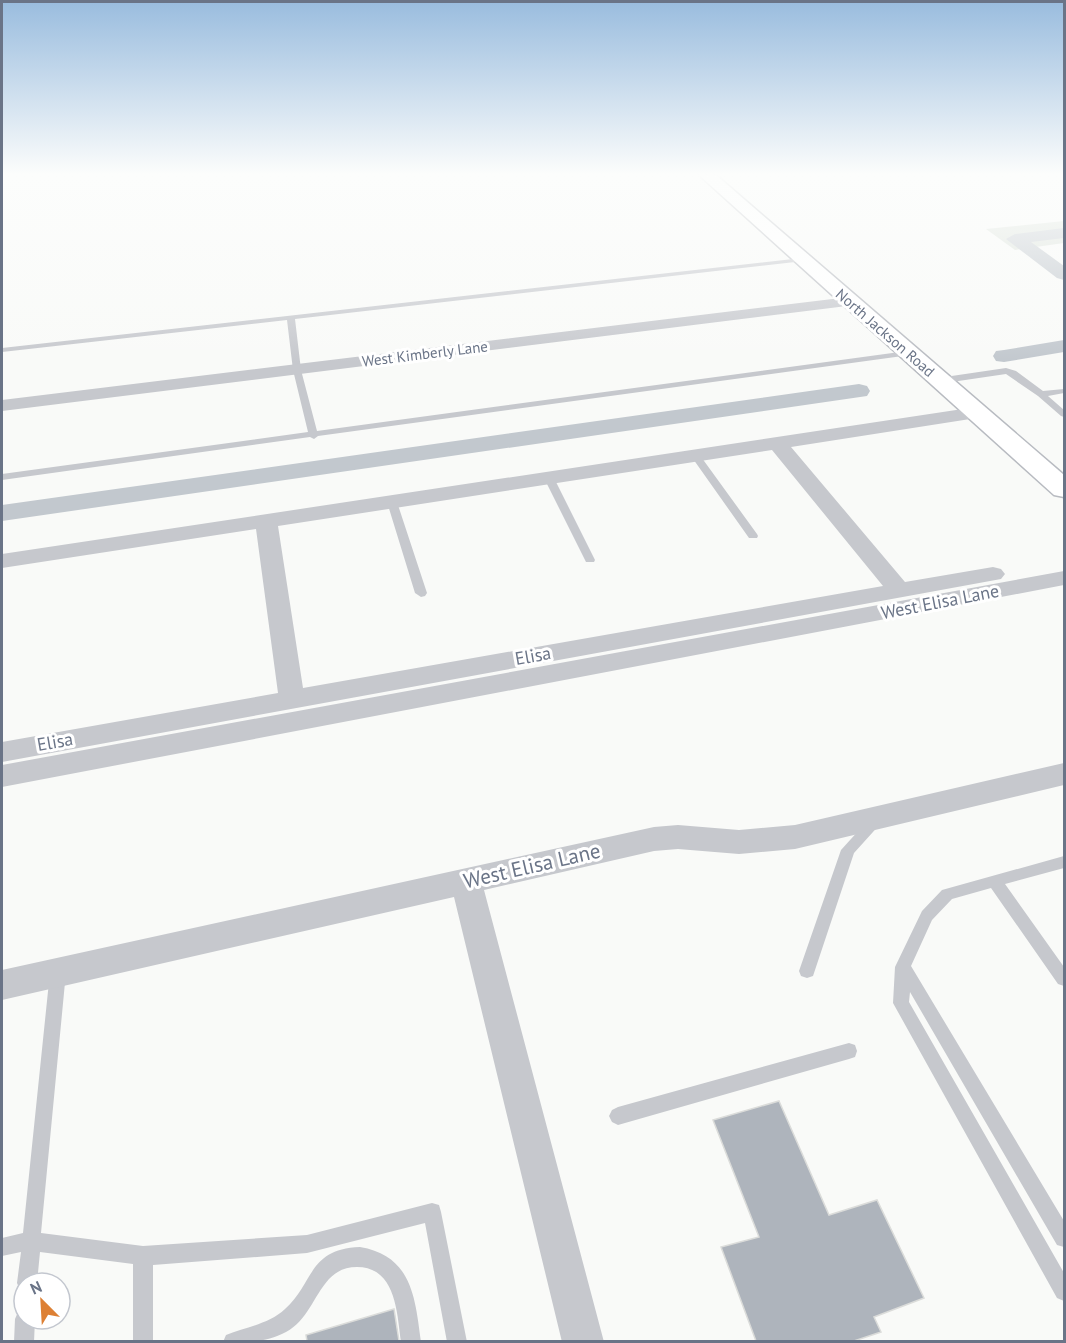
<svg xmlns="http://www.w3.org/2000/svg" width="1066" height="1343" viewBox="0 0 1066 1343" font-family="'PT Sans',sans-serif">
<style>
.green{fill:#dae1d9}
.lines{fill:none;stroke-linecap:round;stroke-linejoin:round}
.canal{fill:#c2c8ce;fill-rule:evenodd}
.building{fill:#aeb4bc;stroke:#dbdcda;stroke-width:1.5}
.secondary-casing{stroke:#b8bbc1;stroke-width:3}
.lane{fill:#c6c8cd;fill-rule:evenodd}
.street{fill:#c6c8cd;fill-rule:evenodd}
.secondary{fill:#fff;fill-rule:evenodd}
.labels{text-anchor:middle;stroke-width:6;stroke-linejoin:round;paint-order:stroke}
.far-street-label{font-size:15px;fill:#6a7487;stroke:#fff}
.street-label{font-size:18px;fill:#6a7487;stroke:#fff}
.near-street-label{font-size:21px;fill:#6a7487;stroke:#fff}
</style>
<rect width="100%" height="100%" fill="#f9faf8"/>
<!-- green -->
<path class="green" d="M 1064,221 L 1064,243 L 1015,250 L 986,229 Z"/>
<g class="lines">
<!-- canal -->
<path class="canal" d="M 1064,228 L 1064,238 L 1031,242 L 1064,266 L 1064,280 L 1057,278 L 1006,239 L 1015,234 Z
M 1064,340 L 1064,352 L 1004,362 L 996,361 L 993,356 L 996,351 L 1004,350 Z
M 859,384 L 867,386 L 870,391 L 867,396 L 2,521 L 2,505 Z"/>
</g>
<!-- building -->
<path class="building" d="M 779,1101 L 829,1215 L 877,1200 L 924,1298 L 874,1317 L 881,1332 L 854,1341 L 756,1341 L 721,1247 L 759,1237 L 713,1120 Z
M 394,1309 L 399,1341 L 307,1341 L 306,1335 Z"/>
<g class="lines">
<!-- secondary casing -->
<g class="secondary-casing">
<path id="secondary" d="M 699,175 L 716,175 L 1064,475 L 1064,497 L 1054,495 Z"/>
</g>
<!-- lane -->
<path class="lane" d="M 802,258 L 806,260 L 804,261 L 295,319 L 301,370 L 317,431 L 907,351 L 910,351 L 910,355 L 318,436 L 314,439 L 310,437 L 2,480 L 2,474 L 308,432 L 293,370 L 287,320 L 2,352 L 2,348 Z
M 1006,368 L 1016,371 L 1043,391 L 1064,389 L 1064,393 L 1048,396 L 1064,410 L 1064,417 L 1061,416 L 1038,396 L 1006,374 L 938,384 L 934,381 L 938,378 Z
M 696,453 L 699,454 L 757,534 L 758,536 L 757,538 L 749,538 L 691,456 Z
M 549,475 L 554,478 L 595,560 L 594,562 L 586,562 L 544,478 Z
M 392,499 L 397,502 L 427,593 L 425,596 L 421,597 L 415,593 L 387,502 Z
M 875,816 L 880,818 L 882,822 L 854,853 L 813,976 L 807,978 L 801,976 L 799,971 L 841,850 L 870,818 Z
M 1064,856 L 1064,868 L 1005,884 L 1064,967 L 1064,986 L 1058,984 L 991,888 L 952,899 L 932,920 L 911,966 L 1064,1221 L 1064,1247 L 1057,1245 L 910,992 L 909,1002 L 1064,1273 L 1064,1301 L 1057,1298 L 893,1003 L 895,967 L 922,911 L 942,890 Z
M 58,965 L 64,967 L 66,972 L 41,1233 L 143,1246 L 307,1235 L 432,1203 L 439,1205 L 441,1212 L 467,1342 L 447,1342 L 425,1223 L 307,1253 L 153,1265 L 153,1342 L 133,1342 L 133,1264 L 40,1252 L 37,1283 L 24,1283 L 24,1291 L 20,1290 L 17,1283 L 21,1252 L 2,1256 L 2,1238 L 23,1233 L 50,972 L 52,967 Z
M 849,1043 L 855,1045 L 857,1051 L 855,1057 L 849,1059 L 618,1125 L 612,1122 L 609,1116 L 612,1110 L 618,1107 Z
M 360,1247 C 412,1256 415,1297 421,1342 L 401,1342 C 397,1313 396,1267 357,1267 C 345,1267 337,1271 329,1279 C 313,1297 308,1320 286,1332 C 265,1343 247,1342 223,1342 L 226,1335 C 246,1327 269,1324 285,1309 C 314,1283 308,1249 360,1247 Z
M 24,1310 L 24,1319 L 35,1319 L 34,1342 L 14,1342 L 15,1319 L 18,1312 Z"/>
<!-- street -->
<path class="street" d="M 849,297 L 855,299 L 857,302 L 855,305 L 2,411 L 2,400 Z
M 976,407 L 985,413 L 983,417 L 791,447 L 905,582 L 993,567 L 1001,569 L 1005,574 L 1001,579 L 2,762 L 2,742 L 278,693 L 256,529 L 2,568 L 2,554 ZM 772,450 L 883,586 L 303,688 L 278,526 Z
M 1064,571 L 1064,585 L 2,787 L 2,765 Z
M 1064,763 L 1064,785 L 795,849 L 739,854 L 678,849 L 654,851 L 484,890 L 604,1342 L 562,1342 L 454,897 L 2,1000 L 2,970 L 654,827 L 678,825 L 739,830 L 795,825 Z"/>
<!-- secondary -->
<use href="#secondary" class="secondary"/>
</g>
<!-- sky -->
<linearGradient id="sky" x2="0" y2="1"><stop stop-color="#99bcde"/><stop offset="0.48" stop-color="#fcfdfc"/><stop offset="1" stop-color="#fcfdfc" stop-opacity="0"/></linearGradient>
<rect width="1066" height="363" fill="url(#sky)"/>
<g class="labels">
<!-- far-street labels -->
<g class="far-street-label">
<text transform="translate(885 333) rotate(41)" y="5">North Jackson Road</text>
<text transform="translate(425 354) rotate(-7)" y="5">West Kimberly Lane</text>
</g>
<!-- street labels -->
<g class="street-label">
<text transform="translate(940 602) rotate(-11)" y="6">West Elisa Lane</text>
<text transform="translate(533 656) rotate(-10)" y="6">Elisa</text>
<text transform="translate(55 742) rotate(-10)" y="6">Elisa</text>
</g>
<!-- near-street labels -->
<g class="near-street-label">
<text transform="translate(532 866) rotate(-13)" y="7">West Elisa Lane</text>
</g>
</g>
<!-- border -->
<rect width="1066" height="1343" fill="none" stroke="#6a7487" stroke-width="6"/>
<!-- north arrow -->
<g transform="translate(42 1301) rotate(336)"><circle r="28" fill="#ffffff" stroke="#c3c7cf" stroke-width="1.5"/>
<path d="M0-4.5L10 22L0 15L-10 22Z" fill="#dd8034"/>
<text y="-9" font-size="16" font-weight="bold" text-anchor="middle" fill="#6a7487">N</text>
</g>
</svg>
